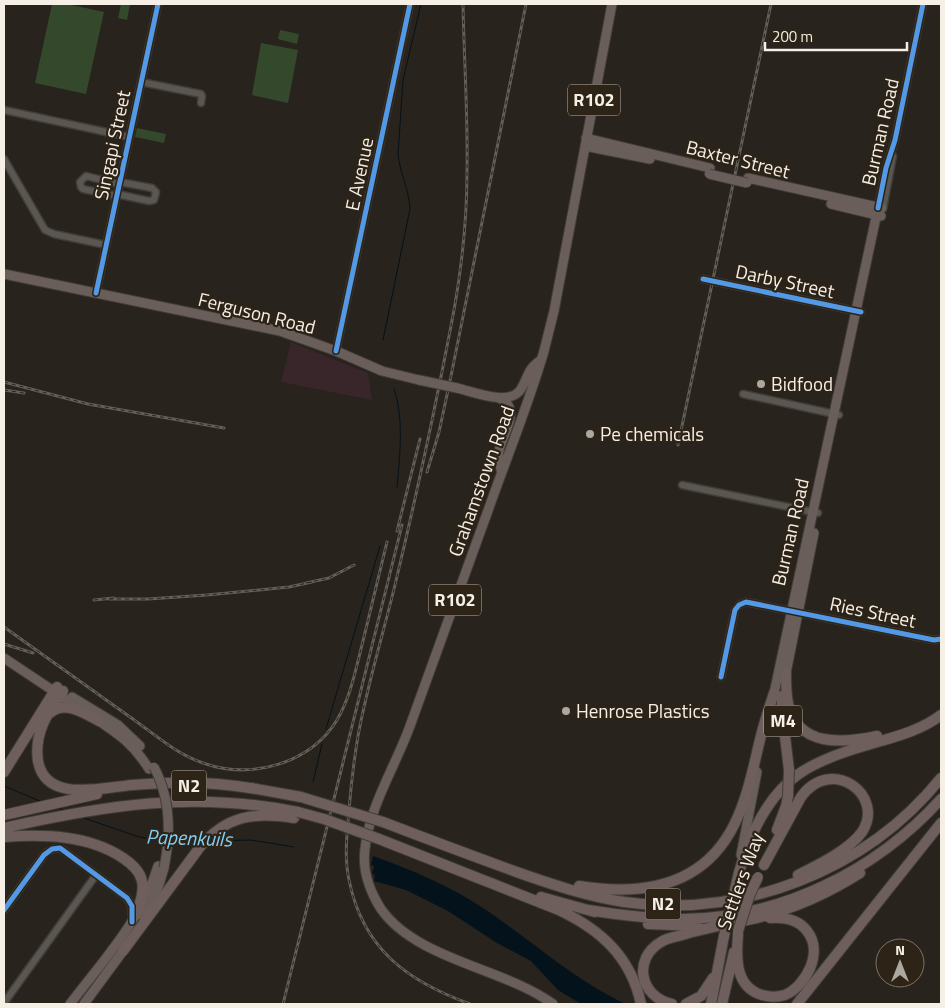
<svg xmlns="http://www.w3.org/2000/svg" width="945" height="1008" viewBox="0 0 945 1008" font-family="'Titillium Web',sans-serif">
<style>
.commercial{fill:#38262a}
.green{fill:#34492c}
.water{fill:#04121b}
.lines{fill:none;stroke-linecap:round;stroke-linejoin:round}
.stream{stroke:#04121b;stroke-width:1}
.minor-casing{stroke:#413d38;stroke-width:9}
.major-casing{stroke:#413d38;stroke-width:11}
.highway-casing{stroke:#413d38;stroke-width:12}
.minor{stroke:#5a5651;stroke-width:6}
.major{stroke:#6a5e5b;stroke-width:9}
.highway{stroke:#6e5f5d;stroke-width:10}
.rail-casing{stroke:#625e58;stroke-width:3}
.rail{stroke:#2d2417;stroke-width:1;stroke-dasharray:4;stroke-linecap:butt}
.major-bridge-casing{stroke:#413d38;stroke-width:11;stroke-linecap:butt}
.highway-bridge-casing{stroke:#413d38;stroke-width:12;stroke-linecap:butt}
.major-bridge{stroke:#6a5e5b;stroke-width:9}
.highway-bridge{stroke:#6e5f5d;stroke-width:10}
.cycleway-casing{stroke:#2d2417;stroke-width:8}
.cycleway{stroke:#5399e6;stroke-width:5}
.poi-dot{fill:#ada89f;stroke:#2d2417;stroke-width:2}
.labels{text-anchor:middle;stroke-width:4.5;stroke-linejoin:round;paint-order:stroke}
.shield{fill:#2d2417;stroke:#b9b2a8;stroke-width:1}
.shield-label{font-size:18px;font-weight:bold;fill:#f5efe6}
.street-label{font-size:19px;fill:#f5efe6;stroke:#2d2417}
.poi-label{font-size:19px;fill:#f5efe6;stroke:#2d2417;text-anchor:start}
.water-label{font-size:20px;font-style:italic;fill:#80cff8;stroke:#2d2417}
</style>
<rect width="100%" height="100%" fill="#28231c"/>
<!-- commercial -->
<path class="commercial" d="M 291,342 L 368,373 L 372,400 L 281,382 Z"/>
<!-- green -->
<path class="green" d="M 52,4 L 67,4 L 104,12 L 86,94 L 35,83 Z
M 121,4 L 130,4 L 127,20 L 118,18 Z
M 280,30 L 299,34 L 297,44 L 278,39 Z
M 261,43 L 298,50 L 288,103 L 252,95 Z
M 137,128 L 166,134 L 164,143 L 135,137 Z"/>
<!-- water -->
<path class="water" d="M 373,856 C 411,870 449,885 483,908 C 531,940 573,979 625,1004 L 581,1004 L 558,990 L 531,961 L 497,943 L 448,911 L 406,890 L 374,881 L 375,875 L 372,874 L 374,866 L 371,865 Z"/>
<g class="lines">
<!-- stream -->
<path class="stream" d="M 383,340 L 410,209 C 409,190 400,173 398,155 L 403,80 L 421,4
M 394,389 C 404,417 400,457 397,487
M 326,729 L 380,546
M 313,782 L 322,744
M 4,786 L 42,802
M 58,808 L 66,811
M 81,817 L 139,837 L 163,841
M 212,841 L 251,840 L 294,847
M 172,842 L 198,842"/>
<!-- minor casing -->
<g class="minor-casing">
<path id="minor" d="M 141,82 L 201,94 L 202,96 L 201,103
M 4,110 L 129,137
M 4,159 L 45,230 L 54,234 L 106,245
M 117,194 L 149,201 L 154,200 L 156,192 L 152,188 L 120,182
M 117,196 L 83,189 L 81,187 L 80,182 L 86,176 L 119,184
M 878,208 L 886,168 L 895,140 L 923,4
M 883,209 L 893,156
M 703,279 L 861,312
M 96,293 L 158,4
M 336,351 L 410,4
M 743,394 L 839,415
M 682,485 L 818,513
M 721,677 L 735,610 L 739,605 L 746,602 L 934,640 L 941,639
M 4,910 L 44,855 C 49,850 55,846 63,850 L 127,898 L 132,906 L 132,916
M 4,1003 L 96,875"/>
</g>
<!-- major casing -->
<g class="major-casing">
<path id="major" d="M 586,138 L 710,168
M 585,146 L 650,159
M 748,178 L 882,208
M 831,204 L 881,216
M 4,274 L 280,331 L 336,351 L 382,371 L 419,380
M 457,388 C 474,392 510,407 521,389 C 530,374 526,371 541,360
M 499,398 C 523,408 502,435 499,451 C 498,457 500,464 501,470
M 4,658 L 82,710
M 786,673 L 814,533
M 72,697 L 118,725 L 140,746
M 773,698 L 878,208
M 93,717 C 117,733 133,743 149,769
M 741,855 L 757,772
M 144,917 L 159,885 L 164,868
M 70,1004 C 103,961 142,919 158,866
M 84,1004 L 126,947
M 553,1004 C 504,968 417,960 381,909 C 370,892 362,870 365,849 C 369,807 396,765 410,726 C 437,652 463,578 490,505 C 508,454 529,403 544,351 L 554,311 L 612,4"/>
</g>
<!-- highway casing -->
<g class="highway-casing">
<path id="highway" d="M 786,673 C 786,683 786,694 788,703 C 797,748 844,743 877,736
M 63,691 C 56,702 48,712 43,724 C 38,736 36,748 38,761 C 45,801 96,789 124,786 C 138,784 152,784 166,783 C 196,781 227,784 257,789
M 782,696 L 782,711 L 789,770
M 50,713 C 65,700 84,713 99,721
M 4,772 L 57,687
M 251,788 L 301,797
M 4,815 L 97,794
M 383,822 C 430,840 478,858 525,875 C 557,886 590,897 624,902 C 742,919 866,871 941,778
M 4,828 C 105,805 194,791 298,812
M 777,830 L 786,806 L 788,796
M 4,837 C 43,834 89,835 123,858 C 132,864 140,871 142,881 C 145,892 139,905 136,915
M 379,839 L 559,910 C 601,930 631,957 641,1004
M 764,865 L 801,797 C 831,755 886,795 862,832 C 849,850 818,865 798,875
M 736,885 C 740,866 746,849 754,831 C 779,778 809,762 864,746 C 890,738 919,732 941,715
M 579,886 C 641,896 703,887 734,825 C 746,801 752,774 758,748 C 762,730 768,711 774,693
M 541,897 L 595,912
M 588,910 C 620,915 651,919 683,919 C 781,918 876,871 941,799
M 648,924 L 698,926
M 738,934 C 736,958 735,987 762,995 C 769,997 778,997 785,995 C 806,986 824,952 807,931 C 798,919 784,917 770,918
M 123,951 L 200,847 C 227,815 254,812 294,818
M 672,1004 C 640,997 632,959 661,942 C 667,938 675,937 682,935 C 705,928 729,924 752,919 C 791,910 827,894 860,873
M 686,1004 L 701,996 L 713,978
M 711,1004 L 724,936
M 722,1004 L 734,952
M 797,1004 L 941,823"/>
</g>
<!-- minor -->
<use href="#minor" class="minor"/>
<!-- major -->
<use href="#major" class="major"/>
<!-- highway -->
<use href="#highway" class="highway"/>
<!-- rail casing -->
<g class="rail-casing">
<path id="rail" d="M 463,4 C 464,59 468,115 467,171 C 467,223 461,275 451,326 C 434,414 415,502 394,589 C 382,638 367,686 358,736 C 354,760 351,785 349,810 C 347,834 344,857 349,880 C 363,949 407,981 470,1004
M 4,382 L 88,404 L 224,428
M 4,390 L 24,393
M 678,445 L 771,4
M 427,472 L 439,432 L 450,381 L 526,4
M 397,531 L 420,439
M 306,583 L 329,578 L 354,565
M 109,599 L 148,599 L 207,595 L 289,587 L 312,582
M 94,600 L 114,598
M 4,627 C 46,657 88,687 130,717 C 153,733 176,754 203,763 C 251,780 310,764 337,720 C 351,696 356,668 363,641 C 371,608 379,575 387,542
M 4,644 L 33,653
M 283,1004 L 402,525"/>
</g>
<!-- rail -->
<use href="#rail" class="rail"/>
<!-- major-bridge casing -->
<g class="major-bridge-casing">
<path id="major-bridge" d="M 709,174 L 747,183
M 419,380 L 457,388
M 154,767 C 171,799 171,834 164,868"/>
</g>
<!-- highway-bridge casing -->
<g class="highway-bridge-casing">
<path id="highway-bridge" d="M 788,796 L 789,770
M 301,797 L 383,822
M 298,812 L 324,819 L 379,839
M 738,931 L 750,894 L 758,877
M 724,936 L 736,885"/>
</g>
<!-- major-bridge -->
<use href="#major-bridge" class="major-bridge"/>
<!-- highway-bridge -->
<use href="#highway-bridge" class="highway-bridge"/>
<!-- cycleway casing -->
<g class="cycleway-casing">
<path id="cycleway" d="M 878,208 L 886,168 L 895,140 L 923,4
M 703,279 L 861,312
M 96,293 L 158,4
M 336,351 L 410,4
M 721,677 L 735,610 L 739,605 L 746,602 L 934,640 L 941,639
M 4,910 L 44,855 L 52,849 L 60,848 L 127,898 L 132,906 L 132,922"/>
</g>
<!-- cycleway -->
<use href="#cycleway" class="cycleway"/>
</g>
<!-- markers -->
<g class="poi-dot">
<circle cx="761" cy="384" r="5"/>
<circle cx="590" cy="434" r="5"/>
<circle cx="566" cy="711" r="5"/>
</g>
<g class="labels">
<!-- shield labels -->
<g class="shield">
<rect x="568" y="84.5" width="52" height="31" rx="4"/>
<rect x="429" y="584.5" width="52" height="31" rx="4"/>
<rect x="764" y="705.5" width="38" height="31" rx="4"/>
<rect x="171.5" y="770.5" width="35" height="31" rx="4"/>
<rect x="645.5" y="888.5" width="35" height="31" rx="4"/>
</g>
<g class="shield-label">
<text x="594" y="106">R102</text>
<text x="455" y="606">R102</text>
<text x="783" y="727">M4</text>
<text x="189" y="792">N2</text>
<text x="663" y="910">N2</text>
</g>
<!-- street labels -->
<g class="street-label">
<text transform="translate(880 132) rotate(-77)" y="7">Burman Road</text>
<text transform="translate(112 145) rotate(-78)" y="7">Singapi Street</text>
<text transform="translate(738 159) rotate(14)" y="7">Baxter Street</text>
<text transform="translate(359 174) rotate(-78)" y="7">E Avenue</text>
<text transform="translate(785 281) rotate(12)" y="7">Darby Street</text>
<text transform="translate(257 313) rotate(14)" y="7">Ferguson Road</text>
<text transform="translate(481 481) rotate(-70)" y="7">Grahamstown Road</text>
<text transform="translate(790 532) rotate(-77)" y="7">Burman Road</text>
<text transform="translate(873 612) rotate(12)" y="7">Ries Street</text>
<text transform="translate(740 881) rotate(-70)" y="7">Settlers Way</text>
</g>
<!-- poi labels -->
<g class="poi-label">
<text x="771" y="391">Bidfood</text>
<text x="600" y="441">Pe chemicals</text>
<text x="576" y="718">Henrose Plastics</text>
</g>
<!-- water labels -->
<g class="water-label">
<text transform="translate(189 838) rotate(2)" y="7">Papenkuils</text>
</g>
</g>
<!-- border -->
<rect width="945" height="1008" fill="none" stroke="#f5efe6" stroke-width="10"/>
<!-- north arrow -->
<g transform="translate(900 963)"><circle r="24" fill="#2d2417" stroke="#7d756a"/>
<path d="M0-4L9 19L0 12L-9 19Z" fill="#ada89f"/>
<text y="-8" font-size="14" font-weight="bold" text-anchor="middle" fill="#f5efe6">N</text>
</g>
<!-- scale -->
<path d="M765 42v8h142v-8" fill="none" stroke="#f5efe6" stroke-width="2.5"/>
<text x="772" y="42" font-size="15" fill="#f5efe6" stroke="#2d2417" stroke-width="4" paint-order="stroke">200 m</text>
</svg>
